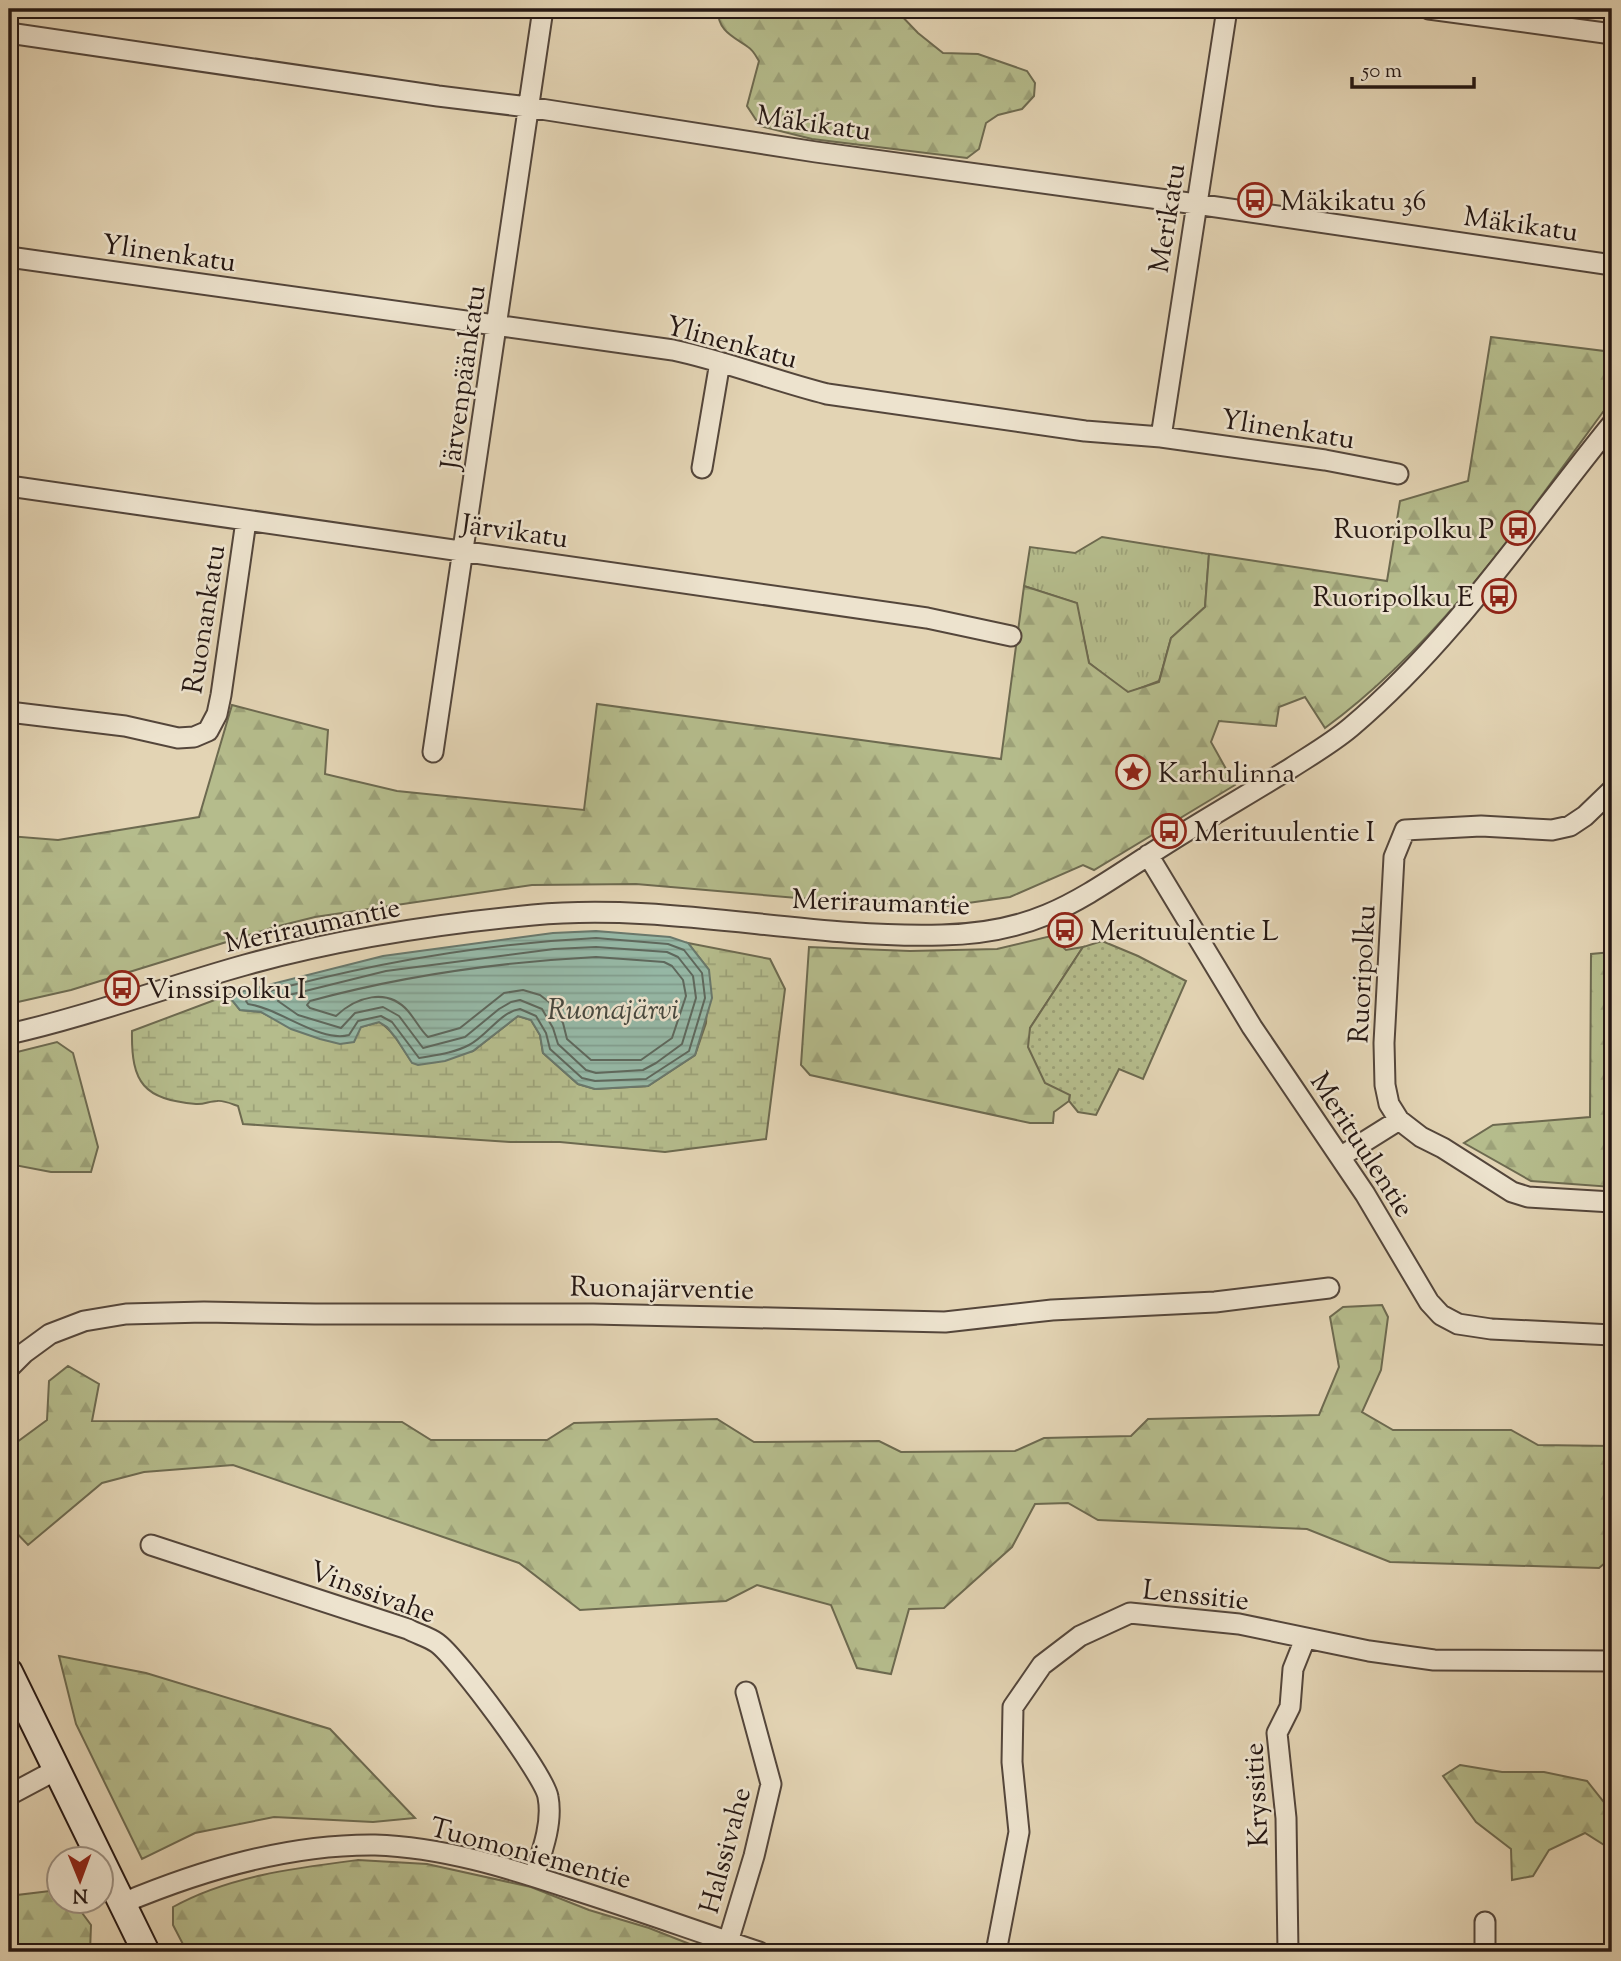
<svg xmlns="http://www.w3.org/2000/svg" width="1621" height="1961" viewBox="0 0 1621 1961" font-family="'Sorts Mill Goudy',serif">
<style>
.grass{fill:url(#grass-tufts);stroke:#6d6a50;stroke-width:2}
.forest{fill:url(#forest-firs);stroke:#6d6a50;stroke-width:2}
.wetland{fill:url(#wetland-marsh);stroke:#6d6a50;stroke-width:2}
.garden{fill:url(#garden-dots);stroke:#6d6a50;stroke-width:2}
.water{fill:url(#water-rules);stroke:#69786c;stroke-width:2}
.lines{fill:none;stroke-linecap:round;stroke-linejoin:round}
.shore{stroke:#5e685d;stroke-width:2}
.minor-casing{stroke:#54463b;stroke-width:23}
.secondary-casing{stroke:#251713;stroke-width:30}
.minor{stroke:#ede3ce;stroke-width:19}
.secondary{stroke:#ede3ce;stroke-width:26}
.labels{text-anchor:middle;stroke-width:5;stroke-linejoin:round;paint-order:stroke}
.street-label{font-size:28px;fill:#251713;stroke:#ede3ce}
.poi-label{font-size:28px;fill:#251713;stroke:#ede3ce;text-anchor:start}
.water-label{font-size:30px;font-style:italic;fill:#47483f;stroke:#ede3ce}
</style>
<defs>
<pattern id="grass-tufts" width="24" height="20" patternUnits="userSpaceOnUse" patternTransform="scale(1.75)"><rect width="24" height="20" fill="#b5bc8c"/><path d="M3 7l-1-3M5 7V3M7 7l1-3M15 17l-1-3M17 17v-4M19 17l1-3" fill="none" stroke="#9ca178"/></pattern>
<pattern id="forest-firs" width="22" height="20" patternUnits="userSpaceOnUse" patternTransform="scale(1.75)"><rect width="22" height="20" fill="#b5bc8c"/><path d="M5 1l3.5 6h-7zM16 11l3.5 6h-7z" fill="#9ca178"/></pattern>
<pattern id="wetland-marsh" width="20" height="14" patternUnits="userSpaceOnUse" patternTransform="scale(1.75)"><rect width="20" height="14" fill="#b5bc8c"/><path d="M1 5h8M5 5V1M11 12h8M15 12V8" fill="none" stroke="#9ca178"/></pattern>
<pattern id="garden-dots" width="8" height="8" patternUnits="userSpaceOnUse" patternTransform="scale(1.75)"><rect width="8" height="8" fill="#b5bc8c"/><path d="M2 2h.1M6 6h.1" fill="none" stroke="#9ca178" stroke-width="1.8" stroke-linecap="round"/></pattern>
<pattern id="water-rules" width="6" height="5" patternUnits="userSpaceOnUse" patternTransform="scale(1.75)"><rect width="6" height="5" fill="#96b9a7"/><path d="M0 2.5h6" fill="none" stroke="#819e8f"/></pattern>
</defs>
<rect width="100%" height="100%" fill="#e3d4b4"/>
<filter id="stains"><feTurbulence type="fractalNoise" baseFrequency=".00286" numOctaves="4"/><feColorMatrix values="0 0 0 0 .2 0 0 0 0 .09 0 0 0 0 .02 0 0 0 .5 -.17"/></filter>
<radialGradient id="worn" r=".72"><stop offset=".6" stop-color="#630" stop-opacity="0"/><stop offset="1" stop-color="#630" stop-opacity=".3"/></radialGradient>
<!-- grass -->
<path class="grass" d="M 1102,537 L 1209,554 L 1205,607 L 1171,638 L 1159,681 L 1128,693 L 1089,663 L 1076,603 L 1024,586 L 1030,547 L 1075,553 Z"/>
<!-- forest -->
<path class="forest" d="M 718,9 L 895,9 L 918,33 L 943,53 L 978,54 L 1027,71 L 1035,83 L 1034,96 L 1022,109 L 998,115 L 986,123 L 979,149 L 967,158 L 812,139 L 760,126 L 747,106 L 759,61 C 756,56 753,50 748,47 C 734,37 717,31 718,9 Z
M 1491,337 L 1612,352 L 1612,405 L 1603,412 C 1520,525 1439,644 1325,728 L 1305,697 L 1279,707 L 1276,726 L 1219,721 L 1211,742 L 1235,785 L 1094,870 L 1083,865 L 1010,897 L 947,906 L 844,902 L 636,884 L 532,885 L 315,917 L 275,927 L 71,990 L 9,1004 L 9,836 L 58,840 L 199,817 L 232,705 L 328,730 L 325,774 L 397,791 L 584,810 L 597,704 L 1001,759 L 1024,586 L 1077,603 L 1089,663 L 1128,692 L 1159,682 L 1171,638 L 1205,607 L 1209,554 L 1387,581 L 1400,501 L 1468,481 Z
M 1051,936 L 1066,950 L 1083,947 L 1030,1028 L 1070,1095 L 1069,1101 L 1054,1112 L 1053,1123 L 1030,1123 L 810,1075 L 801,1065 L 809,947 L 910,951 L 997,949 Z
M 1612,952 L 1612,1187 L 1531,1181 L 1464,1143 L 1493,1125 L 1590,1117 L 1591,954 Z
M 57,1042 L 73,1053 L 98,1147 L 91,1172 L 51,1172 L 9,1164 L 9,1054 Z
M 1382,1305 L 1388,1317 L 1381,1370 L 1362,1412 L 1393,1430 L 1511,1430 L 1538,1445 L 1612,1446 L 1612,1557 L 1599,1568 L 1390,1562 L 1307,1529 L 1098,1520 L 1068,1503 L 1035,1504 L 1012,1547 L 944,1608 L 909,1609 L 891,1674 L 857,1668 L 831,1605 L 757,1585 L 726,1601 L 580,1610 L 519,1563 L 233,1465 L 144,1472 L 102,1483 L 28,1545 L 9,1525 L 9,1448 L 47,1420 L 49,1381 L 68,1366 L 99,1384 L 92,1421 L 402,1422 L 431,1440 L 547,1440 L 574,1423 L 717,1419 L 754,1442 L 879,1441 L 901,1452 L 1015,1451 L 1044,1438 L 1131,1436 L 1148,1419 L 1319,1415 L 1339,1367 L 1330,1317 L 1343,1307 Z
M 59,1656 L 146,1673 L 330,1729 L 415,1818 L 373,1822 L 274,1817 L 195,1833 L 142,1859 L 76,1724 Z
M 1460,1765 L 1502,1772 L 1544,1772 L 1587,1781 L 1607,1806 L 1612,1806 L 1612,1850 L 1585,1833 L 1549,1850 L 1533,1876 L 1512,1880 L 1511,1849 L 1476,1822 L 1443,1776 Z
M 358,1860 L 427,1864 L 531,1887 L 589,1910 L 649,1928 L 710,1952 L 187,1952 L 173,1925 L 173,1907 C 229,1876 295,1868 358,1860 Z
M 50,1891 L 59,1894 L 60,1902 L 74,1902 L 91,1925 L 90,1952 L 9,1952 L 9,1896 Z"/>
<!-- wetland -->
<path class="wetland" d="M 688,943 L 770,959 L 785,989 L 766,1139 L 665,1152 L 560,1142 L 510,1142 L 243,1124 L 238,1106 C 232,1104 223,1100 217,1101 C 210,1101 203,1105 196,1104 C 144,1099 131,1084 132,1031 L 228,995 L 240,1010 L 261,1012 L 275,1019 L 361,1027 L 379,1022 C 394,1031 402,1048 412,1062 L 473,1051 L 518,1016 L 531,1020 L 540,1035 L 543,1053 L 578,1084 L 595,1089 L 648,1086 L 695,1055 L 706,1023 L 709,970 Z"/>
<!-- garden -->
<path class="garden" d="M 1102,941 L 1138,956 L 1186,981 L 1143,1079 L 1119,1069 L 1096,1115 L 1078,1112 L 1069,1101 L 1070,1095 L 1045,1083 L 1028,1047 L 1030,1028 L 1083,947 Z"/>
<!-- water -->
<path class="water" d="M 596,931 L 670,937 L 688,943 L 709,970 L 712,998 L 695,1055 L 648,1086 L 595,1089 L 578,1084 L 543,1053 L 540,1035 L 531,1020 L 518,1016 L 473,1051 L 445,1061 L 418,1065 L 412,1063 L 396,1038 L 387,1027 L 379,1022 L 361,1027 L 354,1042 L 340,1044 L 320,1039 L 291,1029 L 261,1012 L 240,1010 L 228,995 L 383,956 L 553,933 Z"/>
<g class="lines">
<!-- shore -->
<path class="shore" d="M 596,938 L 668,944 L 684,950 L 702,973 L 705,998 L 689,1051 L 646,1079 L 595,1081 L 582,1078 L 550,1049 L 546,1033 L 536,1016 L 520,1009 C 500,1012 487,1036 469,1045 C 454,1053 436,1055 419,1058 L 392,1022 L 381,1016 L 358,1021 L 349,1035 C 320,1043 279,1008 248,1004 L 246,1001 L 248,997 C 362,965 478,944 596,938 Z
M 596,947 L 667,952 L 678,957 L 693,976 L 696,998 L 682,1044 L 656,1063 L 643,1070 L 596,1073 L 586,1070 L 558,1044 L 553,1028 L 542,1009 L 520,1000 L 511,1002 L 499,1009 L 465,1037 L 423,1048 L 399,1016 L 383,1007 L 355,1013 L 341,1028 L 298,1015 L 278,1001 L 281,997 L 386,971 L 554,949 Z
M 596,957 L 664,962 L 672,966 L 683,980 L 686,996 L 672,1038 L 641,1060 L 591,1060 L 567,1039 L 563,1023 L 549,1002 L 540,995 L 523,990 L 504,993 L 460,1028 L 428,1037 C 421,1031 415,1019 408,1011 C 387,987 356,997 336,1016 L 310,1008 L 307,1005 L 310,1001 C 402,976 501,962 596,957 Z"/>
<!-- minor casing -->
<g class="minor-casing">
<path id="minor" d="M 1429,9 L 1612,34
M 9,33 L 438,96 L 528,107 L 816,152 L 1196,204 L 1612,265
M 9,257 L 673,350 C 725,361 775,381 827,394 L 1085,431 L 1161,437 L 1325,460 L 1398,474
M 1161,437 L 1227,9
M 702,468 L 720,362
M 9,486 L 927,618 L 1011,636
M 9,712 L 125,726 L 178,738 L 194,737 L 208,731 L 217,714 L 221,695 L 246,521
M 433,752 L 543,9
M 1148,855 L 1252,1027 L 1365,1194 L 1429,1302 L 1441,1315 L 1458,1324 L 1491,1329 L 1612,1335
M 9,1034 C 89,1016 166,987 245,965 C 338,939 436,924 533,915 C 669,902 806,939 942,935 C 1044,933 1085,895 1166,844 C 1207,818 1249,794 1291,768 C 1311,755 1332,743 1351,727 C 1454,640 1528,527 1612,424
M 1399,1120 L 1389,1104 L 1385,1085 L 1384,1043 L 1394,857 L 1405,830 L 1481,826 L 1552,830 L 1570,826 L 1585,816 L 1612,790
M 1340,1157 L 1399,1120 L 1421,1137 L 1443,1148 L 1512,1192 L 1528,1197 L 1612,1202
M 9,1368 L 24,1353 L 50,1334 L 84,1321 L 126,1314 L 204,1312 L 315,1314 L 593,1314 L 945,1322 L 1052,1310 L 1215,1302 L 1329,1288
M 151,1545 L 408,1629 C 417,1634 429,1637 437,1643 C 456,1656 545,1776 548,1797 C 553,1823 542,1852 534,1876
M 9,1795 L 56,1770
M 123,1903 C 202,1870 288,1844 375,1845 C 442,1847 509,1868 572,1889 C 635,1909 696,1931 759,1952
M 728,1942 L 754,1856 L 771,1784 L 746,1692
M 996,1952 L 1019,1832 L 1012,1762 L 1013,1707 L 1042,1665 L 1080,1636 L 1130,1613 L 1239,1624 L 1369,1651 L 1434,1660 L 1612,1661
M 1288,1952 L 1286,1818 L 1277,1733 L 1290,1707 L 1293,1669 L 1305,1639
M 1485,1952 L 1485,1922"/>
</g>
<!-- secondary casing -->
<g class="secondary-casing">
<path id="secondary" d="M 9,1672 L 146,1952"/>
</g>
<!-- minor -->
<use href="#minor" class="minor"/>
<!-- secondary -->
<use href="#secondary" class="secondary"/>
</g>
<!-- icons -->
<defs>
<g id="bus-ring" transform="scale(1.75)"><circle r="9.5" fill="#ede3ce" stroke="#8f2418" stroke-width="1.5"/><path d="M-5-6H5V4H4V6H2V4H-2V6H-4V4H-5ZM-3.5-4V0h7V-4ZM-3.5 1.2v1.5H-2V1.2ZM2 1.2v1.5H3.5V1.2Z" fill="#8f2418"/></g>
<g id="sight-ring" transform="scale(1.75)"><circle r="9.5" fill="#ede3ce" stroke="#8f2418" stroke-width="1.5"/><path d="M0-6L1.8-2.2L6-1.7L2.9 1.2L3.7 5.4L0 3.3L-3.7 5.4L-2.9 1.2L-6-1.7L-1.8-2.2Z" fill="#8f2418"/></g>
</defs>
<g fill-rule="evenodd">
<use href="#bus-ring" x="1255" y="200"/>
<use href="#bus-ring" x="1518" y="528"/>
<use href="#bus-ring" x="1499" y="596"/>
<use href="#sight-ring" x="1133" y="772"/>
<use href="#bus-ring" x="1169" y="831"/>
<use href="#bus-ring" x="1065" y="930"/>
<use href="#bus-ring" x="122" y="988"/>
</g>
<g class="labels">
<!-- street labels -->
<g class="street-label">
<text transform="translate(814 122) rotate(8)" y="10">Mäkikatu</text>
<text transform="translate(1166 218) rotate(-81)" y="10">Merikatu</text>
<text transform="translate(1521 223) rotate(8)" y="10">Mäkikatu</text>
<text transform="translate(169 252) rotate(8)" y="10">Ylinenkatu</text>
<text transform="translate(732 341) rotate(15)" y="10">Ylinenkatu</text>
<text transform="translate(462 377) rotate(-82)" y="10">Järvenpäänkatu</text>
<text transform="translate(1288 428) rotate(9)" y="10">Ylinenkatu</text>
<text transform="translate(515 530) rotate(8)" y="10">Järvikatu</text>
<text transform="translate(203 619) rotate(-81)" y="10">Ruonankatu</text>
<text transform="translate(881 901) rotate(2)" y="10">Meriraumantie</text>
<text transform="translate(312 924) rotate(-12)" y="10">Meriraumantie</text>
<text transform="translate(1361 974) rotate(-87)" y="10">Ruoripolku</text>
<text transform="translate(1363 1144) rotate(57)" y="10">Merituulentie</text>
<text transform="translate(662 1287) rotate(1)" y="10">Ruonajärventie</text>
<text transform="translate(373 1591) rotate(20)" y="10">Vinssivahe</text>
<text transform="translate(1196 1594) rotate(6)" y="10">Lenssitie</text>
<text transform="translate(1255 1795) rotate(-93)" y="10">Kryssitie</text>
<text transform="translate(724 1850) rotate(-75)" y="10">Halssivahe</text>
<text transform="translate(531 1852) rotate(15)" y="10">Tuomoniementie</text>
</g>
<!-- poi labels -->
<g class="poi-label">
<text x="1280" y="210">Mäkikatu 36</text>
<text x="1494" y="538" text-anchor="end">Ruoripolku P</text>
<text x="1474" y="606" text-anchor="end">Ruoripolku E</text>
<text x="1158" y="782">Karhulinna</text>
<text x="1194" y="841">Merituulentie I</text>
<text x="1090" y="940">Merituulentie L</text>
<text x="146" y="998">Vinssipolku I</text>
</g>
<!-- water labels -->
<g class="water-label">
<text x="613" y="1019">Ruonajärvi</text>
</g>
</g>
<!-- margin -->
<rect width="1621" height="1961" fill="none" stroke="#e3d4b4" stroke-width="35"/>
<rect x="10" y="10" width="1600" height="1940" fill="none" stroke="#251713" stroke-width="3.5"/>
<rect x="18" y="18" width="1586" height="1926" fill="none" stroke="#251713" stroke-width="2"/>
<!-- north arrow -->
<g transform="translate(80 1880) rotate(179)"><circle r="33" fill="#ede3ce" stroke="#9d9183" stroke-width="2"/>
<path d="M0-5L12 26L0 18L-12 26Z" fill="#8f2418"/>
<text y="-10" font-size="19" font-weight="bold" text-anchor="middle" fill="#251713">N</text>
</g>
<!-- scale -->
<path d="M1352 77v10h122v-10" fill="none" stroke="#251713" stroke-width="3.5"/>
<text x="1362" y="77" font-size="21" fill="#251713" stroke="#ede3ce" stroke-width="5" paint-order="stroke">50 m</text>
<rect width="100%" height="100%" filter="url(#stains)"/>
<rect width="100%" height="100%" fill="url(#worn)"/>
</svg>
